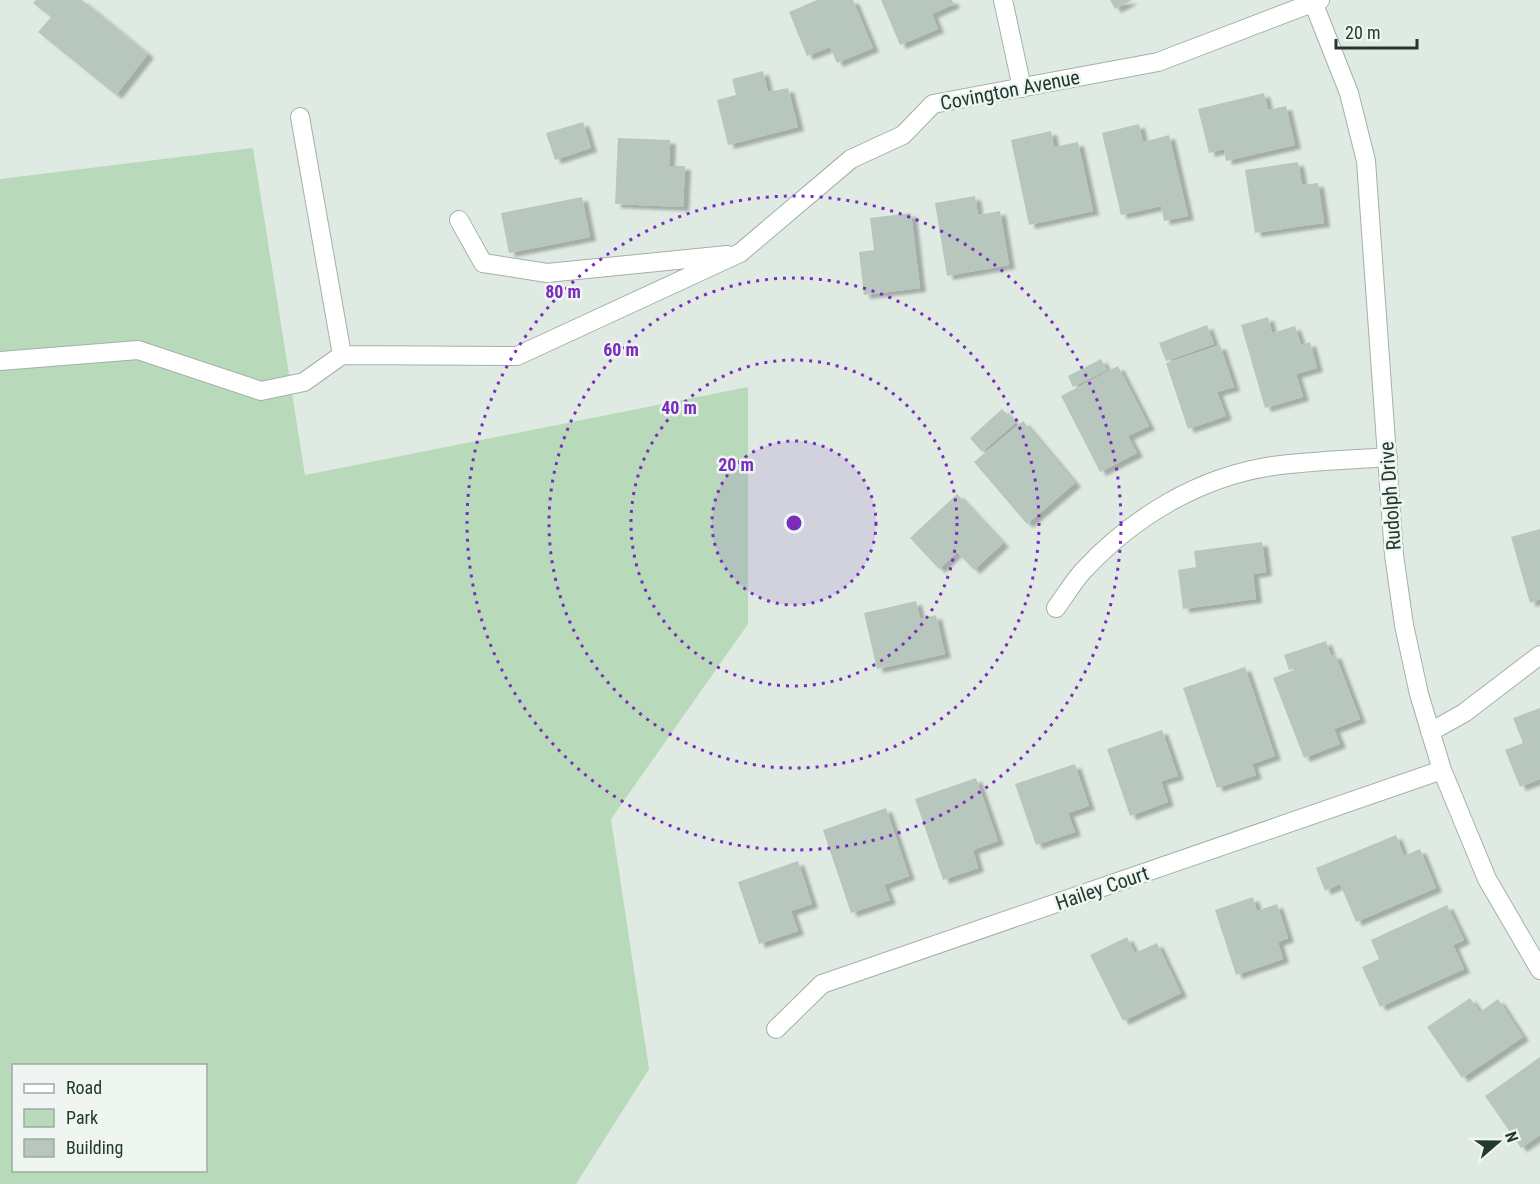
<svg xmlns="http://www.w3.org/2000/svg" width="1540" height="1184" viewBox="0 0 1540 1184" font-family="'Roboto Condensed',sans-serif">
<style>
.green{fill:#b8dabb;fill-rule:evenodd}
.building{fill:#b7c7be;filter:url(#shadow)}
.lines{fill:none;stroke-linecap:round;stroke-linejoin:round}
.minor-casing{stroke:#a2b1a9;stroke-width:20}
.minor{stroke:#fff;stroke-width:18}
.ring{fill:none;stroke:#7b2cbf;stroke-width:3;stroke-dasharray:3 6}
.labels{text-anchor:middle;stroke-width:5;stroke-linejoin:round;paint-order:stroke}
.street-label{font-size:20px;fill:#21392e;stroke:#eff6f1}
.centre{fill:#7b2cbf;stroke:#eff6f1;stroke-width:3}
.ring-label{font-size:18px;text-anchor:middle;font-weight:bold;fill:#7b2cbf;stroke:#eff6f1;stroke-width:5;stroke-linejoin:round;paint-order:stroke}
</style>
<defs>
<filter id="shadow"><feDropShadow dx="6" dy="4" stdDeviation="1.5" flood-color="#0004"/></filter>
</defs>
<rect width="100%" height="100%" fill="#dfeae3"/>
<!-- green -->
<path class="green" d="M 253,148 L 305,475 L 748,387 L 748,624 L 611,819 L 649,1069 L 576,1184 L 0,1184 L 0,179 ZM 14,1066 L 206,1066 L 206,1170 L 14,1170 Z"/>
<!-- building -->
<path class="building" d="M 36,0 L 82,0 L 148,54 L 116,95 L 38,32 L 51,17 L 33,3 Z
M 817,0 L 853,0 L 873,48 L 837,63 L 830,47 L 807,56 L 789,12 Z
M 881,0 L 952,0 L 954,4 L 932,14 L 938,29 L 900,45 Z
M 1110,0 L 1132,0 L 1115,9 Z
M 763,71 L 768,92 L 788,88 L 798,127 L 728,145 L 717,100 L 736,95 L 732,79 Z
M 1264,93 L 1268,110 L 1286,106 L 1295,145 L 1226,161 L 1224,149 L 1209,153 L 1198,109 Z
M 583,122 L 591,148 L 555,160 L 546,133 Z
M 1139,124 L 1143,142 L 1169,135 L 1188,216 L 1164,221 L 1161,206 L 1121,215 L 1102,133 Z
M 1051,131 L 1054,147 L 1078,142 L 1093,211 L 1029,225 L 1011,140 Z
M 618,138 L 670,140 L 669,166 L 685,166 L 683,207 L 615,204 Z
M 1298,162 L 1302,185 L 1318,183 L 1324,223 L 1255,233 L 1245,170 Z
M 975,196 L 978,215 L 1000,211 L 1009,265 L 947,276 L 935,203 Z
M 582,197 L 590,237 L 509,253 L 501,213 Z
M 911,213 L 920,288 L 864,295 L 859,252 L 874,250 L 870,218 Z
M 1268,317 L 1272,333 L 1295,326 L 1301,345 L 1310,342 L 1317,368 L 1296,374 L 1303,397 L 1265,408 L 1241,325 Z
M 1207,325 L 1214,344 L 1166,361 L 1159,343 Z
M 1220,345 L 1234,387 L 1217,392 L 1226,416 L 1188,429 L 1166,363 Z
M 1101,359 L 1107,370 L 1073,387 L 1068,376 Z
M 1118,366 L 1149,426 L 1128,436 L 1137,453 L 1100,472 L 1061,396 Z
M 1002,409 L 1015,423 L 982,452 L 970,438 Z
M 1023,421 L 1075,483 L 1027,524 L 974,462 Z
M 957,494 L 1003,543 L 974,570 L 957,552 L 939,569 L 910,538 Z
M 1540,529 L 1540,599 L 1530,603 L 1511,537 Z
M 1262,542 L 1266,572 L 1253,574 L 1256,599 L 1183,609 L 1178,570 L 1196,567 L 1194,551 Z
M 916,601 L 920,619 L 936,615 L 945,654 L 877,669 L 864,613 Z
M 1326,641 L 1331,656 L 1335,654 L 1360,719 L 1334,729 L 1340,744 L 1304,758 L 1273,678 L 1319,660 L 1289,670 L 1284,655 Z
M 1245,667 L 1275,756 L 1252,764 L 1256,775 L 1217,788 L 1183,688 Z
M 1540,708 L 1540,779 L 1520,787 L 1505,750 L 1523,743 L 1513,718 Z
M 1162,730 L 1178,776 L 1161,781 L 1168,802 L 1130,816 L 1107,749 Z
M 1075,764 L 1089,806 L 1068,813 L 1075,832 L 1036,845 L 1015,784 Z
M 976,778 L 998,841 L 973,850 L 978,868 L 943,880 L 915,799 Z
M 886,808 L 909,876 L 884,885 L 890,900 L 851,913 L 823,830 Z
M 1396,835 L 1404,856 L 1420,849 L 1436,888 L 1356,922 L 1340,884 L 1325,891 L 1316,868 Z
M 798,861 L 812,904 L 791,911 L 798,931 L 759,944 L 738,882 Z
M 1253,897 L 1257,911 L 1277,904 L 1288,938 L 1278,942 L 1283,959 L 1236,975 L 1215,910 Z
M 1447,905 L 1464,940 L 1453,945 L 1464,969 L 1380,1007 L 1362,967 L 1379,959 L 1371,940 Z
M 1127,937 L 1135,953 L 1157,943 L 1181,993 L 1123,1021 L 1090,955 Z
M 1470,998 L 1480,1012 L 1498,999 L 1523,1037 L 1462,1078 L 1427,1027 Z
M 1540,1057 L 1540,1135 L 1521,1148 L 1485,1096 Z"/>
<g class="lines">
<!-- minor casing -->
<g class="minor-casing">
<path id="minor" d="M 1003,0 L 1022,88
M 1313,2 L 1349,93 L 1366,161 L 1394,555 L 1404,625 L 1419,694 L 1442,770 L 1487,879 L 1540,970
M 300,117 L 342,355
M 459,220 L 483,263 L 547,273 L 727,255
M 0,361 L 138,350 L 261,391 L 304,382 L 342,355 L 517,356 L 740,253 L 851,159 L 903,135 L 933,104 L 1158,62 L 1320,0
M 1056,608 C 1065,596 1073,582 1083,571 C 1133,517 1199,477 1273,466 C 1310,461 1350,460 1388,457
M 1430,732 L 1464,713 L 1540,655
M 776,1029 L 822,984 L 1442,770"/>
</g>
<!-- minor -->
<use href="#minor" class="minor"/>
</g>
<!-- distance rings -->
<circle cx="794" cy="523" r="82" fill="#7b2cbf" fill-opacity=".12"/>
<g class="ring">
<circle cx="794" cy="523" r="82"/>
<circle cx="794" cy="523" r="163"/>
<circle cx="794" cy="523" r="245"/>
<circle cx="794" cy="523" r="327"/>
</g>
<g class="labels">
<!-- street labels -->
<g class="street-label">
<text transform="translate(1010 90) rotate(-11)" y="7">Covington Avenue</text>
<text transform="translate(1390 496) rotate(-94)" y="7">Rudolph Drive</text>
<text transform="translate(1102 888) rotate(-19)" y="7">Hailey Court</text>
</g>
</g>
<circle cx="794" cy="523" r="9" class="centre"/>
<g class="ring-label">
<text x="563" y="298">80 m</text>
<text x="621" y="356">60 m</text>
<text x="679" y="414">40 m</text>
<text x="736" y="471">20 m</text>
</g>
<!-- legend -->
<rect x="12" y="1064" width="195" height="108" fill="#eff6f1" stroke="#9daaa3" stroke-width="1.5"/>
<rect x="24" y="1084" width="30" height="9" fill="#ffffff" stroke="#9daaa3" stroke-width="1.5"/>
<text x="66" y="1094" font-size="18" fill="#21392e">Road</text>
<rect x="24" y="1109" width="30" height="18" fill="#b8dabb" stroke="#9daaa3" stroke-width="1.5"/>
<text x="66" y="1124" font-size="18" fill="#21392e">Park</text>
<rect x="24" y="1139" width="30" height="18" fill="#b7c7be" stroke="#9daaa3" stroke-width="1.5"/>
<text x="66" y="1154" font-size="18" fill="#21392e">Building</text>
<!-- north arrow -->
<g transform="translate(1498 1142) rotate(70)" stroke="#eff6f1" stroke-width="4.5" paint-order="stroke">
<path d="M0-4.5L10 22L0 15L-10 22Z" fill="#21392e"/>
<text y="-9" font-size="16" font-weight="bold" text-anchor="middle" fill="#21392e">N</text>
</g>
<!-- scale -->
<path d="M1336 39v9h81v-9" fill="none" stroke="#21392e" stroke-width="3"/>
<text x="1345" y="39" font-size="18" fill="#21392e" stroke="#eff6f1" stroke-width="4.5" paint-order="stroke">20 m</text>
</svg>
